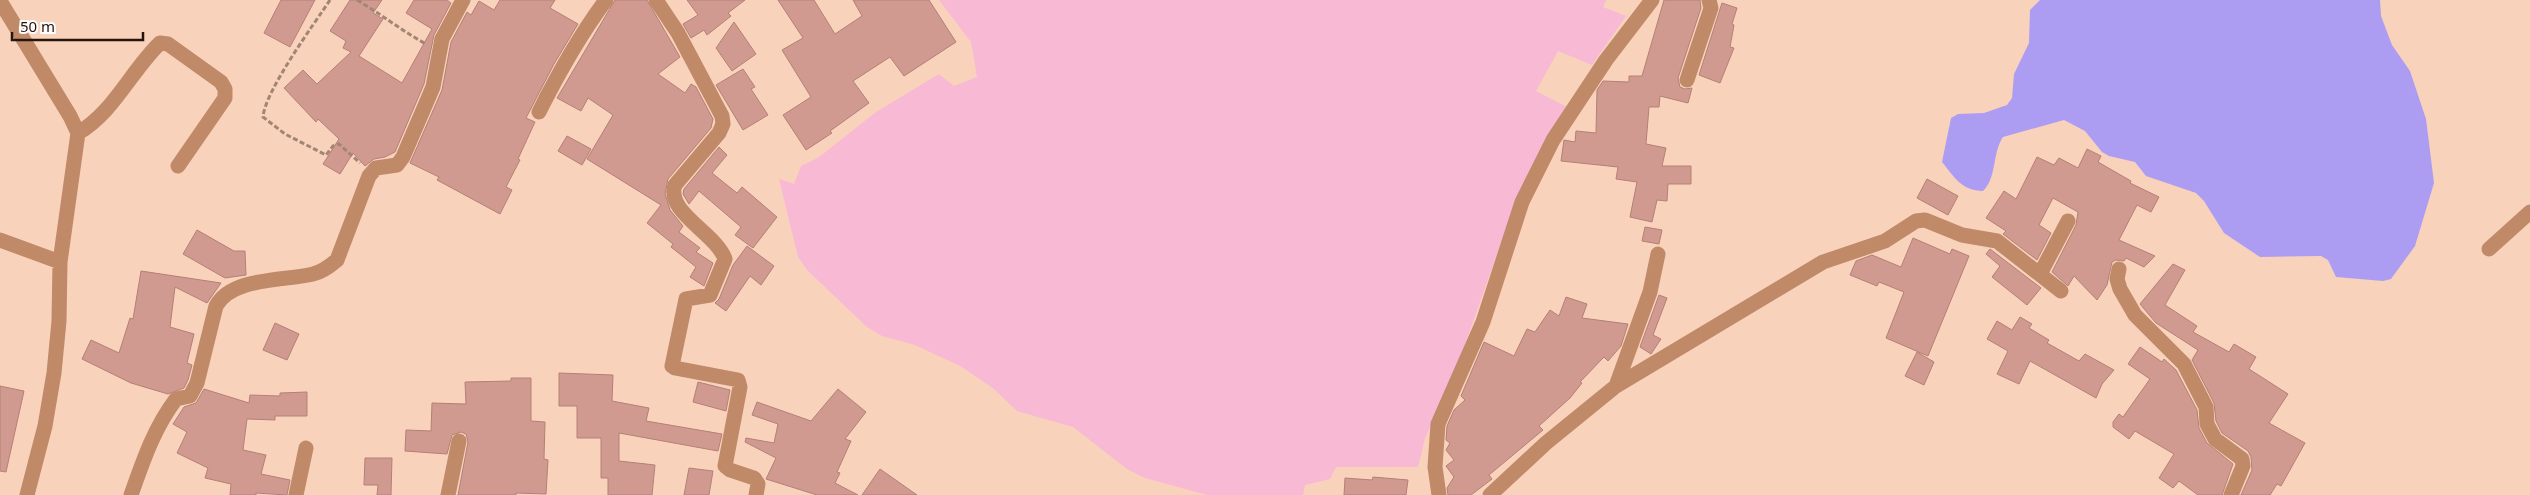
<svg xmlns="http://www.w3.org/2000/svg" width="2530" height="495" viewBox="0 0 2530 495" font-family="'Noto Sans',sans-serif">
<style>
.green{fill:#f7b9d4}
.water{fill:#ac9df2}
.building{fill:#d09a90;stroke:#b48076}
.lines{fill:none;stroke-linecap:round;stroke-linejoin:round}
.path{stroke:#a38574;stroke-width:3;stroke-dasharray:5 2.5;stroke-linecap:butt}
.minor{stroke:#c08968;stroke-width:15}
</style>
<rect width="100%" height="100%" fill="#f9d2bc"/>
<!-- green -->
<path class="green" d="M 939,0 L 1606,0 L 1603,7 L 1626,16 L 1592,65 L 1558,51 L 1536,91 L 1569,108 L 1506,229 L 1452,381 L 1425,438 L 1418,467 L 1336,467 L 1330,479 L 1305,485 L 1303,495 L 1207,495 L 1145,478 L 1127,469 L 1073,427 L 1017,411 L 994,389 L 962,367 L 915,345 L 882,336 L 867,327 L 808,271 L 798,257 L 779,179 L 794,184 L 801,166 L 818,158 L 876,112 L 939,74 L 954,86 L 977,77 L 971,42 Z"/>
<!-- water -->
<path class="water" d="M 2040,0 L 2380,0 L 2381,16 L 2392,45 L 2410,71 L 2426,119 L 2434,183 L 2415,246 L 2391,279 L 2383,281 L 2336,277 L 2328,260 L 2321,256 L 2260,257 L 2224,233 L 2204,201 L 2196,193 L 2146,176 L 2135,162 L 2109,156 L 2102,152 L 2085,131 L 2064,120 L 2003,137 C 1992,153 1997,178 1983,191 C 1962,191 1954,177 1942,162 L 1951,118 L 1958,114 L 1984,113 L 2007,105 L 2012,98 L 2014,74 L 2029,43 L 2030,10 Z"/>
<!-- building -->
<path class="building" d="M 281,0 L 315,0 L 290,47 L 264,33 Z
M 350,0 L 382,0 L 373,13 L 383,19 L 359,56 L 402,83 L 432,29 L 406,13 L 414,0 L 447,0 L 451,3 L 434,35 L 424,84 L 395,152 L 385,157 L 374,159 L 365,166 L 353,153 L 340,174 L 323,164 L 339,139 L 318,119 L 316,122 L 284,88 L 303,70 L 317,84 L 351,52 L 343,48 L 346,41 L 330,31 Z
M 500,0 L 555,0 L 550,8 L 578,24 L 554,64 L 526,118 L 535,122 L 518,159 L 520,160 L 506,187 L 512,190 L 500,214 L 437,180 L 439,177 L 410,163 L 442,90 L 451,42 L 467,12 L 471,15 L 479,1 L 494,10 Z
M 615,0 L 647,0 L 680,57 L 658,74 L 685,93 L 691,84 L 696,87 L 713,119 L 711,128 L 668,179 L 665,194 L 670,210 L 683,226 L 679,232 L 700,248 L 696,252 L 713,263 L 704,286 L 690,277 L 696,267 L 671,247 L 673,244 L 647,223 L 661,205 L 587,159 L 613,115 L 588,98 L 581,111 L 557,98 Z
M 687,0 L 745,0 L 728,13 L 731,16 L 707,35 L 704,30 L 691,38 L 683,24 L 698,15 Z
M 778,0 L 814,0 L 835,34 L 862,16 L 853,0 L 929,0 L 956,42 L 904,76 L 890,57 L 853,81 L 869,103 L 830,131 L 832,133 L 806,150 L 783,115 L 811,97 L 782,50 L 803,38 Z
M 1664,0 L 1700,0 L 1701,8 L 1678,78 L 1680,87 L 1685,89 L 1692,88 L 1688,103 L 1660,96 L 1659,107 L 1649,107 L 1646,144 L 1666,148 L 1662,166 L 1691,166 L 1691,184 L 1668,184 L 1667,201 L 1657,200 L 1652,222 L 1630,217 L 1637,182 L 1616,179 L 1618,167 L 1561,161 L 1564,140 L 1575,142 L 1576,131 L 1596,133 L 1597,90 L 1603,81 L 1629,82 L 1629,76 L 1642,76 Z
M 1722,3 L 1737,8 L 1732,24 L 1734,25 L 1730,47 L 1734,48 L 1720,83 L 1699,75 Z
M 734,22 L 756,54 L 732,71 L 716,48 Z
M 743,69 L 755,87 L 751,89 L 768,115 L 743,130 L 716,85 Z
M 567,136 L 591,149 L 582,165 L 558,151 Z
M 719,147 L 727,155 L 712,173 L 737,193 L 742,187 L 777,217 L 753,248 L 735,235 L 741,227 L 699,191 L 689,204 L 683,194 L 684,189 Z
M 2087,149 L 2101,156 L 2098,162 L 2131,181 L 2130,183 L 2159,197 L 2151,212 L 2137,205 L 2119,240 L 2155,256 L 2144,267 L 2126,258 L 2124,261 L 2116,260 L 2112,262 L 2107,285 L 2097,300 L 2074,276 L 2068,286 L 2052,272 L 2076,225 L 2078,212 L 2053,198 L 2039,225 L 2051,233 L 2037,260 L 2003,234 L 2006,231 L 1986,218 L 2004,191 L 2016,199 L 2037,157 L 2054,165 L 2059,158 L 2078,168 Z
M 1927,179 L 1958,196 L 1948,215 L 1917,198 Z
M 1645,227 L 1662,230 L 1659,244 L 1642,241 Z
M 197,230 L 234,251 L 245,251 L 246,275 L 225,278 L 183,254 Z
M 1913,238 L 1950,254 L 1952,249 L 1969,256 L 1928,356 L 1886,338 L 1904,292 L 1879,282 L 1877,286 L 1850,275 L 1856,261 L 1872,255 L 1901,267 Z
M 747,246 L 774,266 L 761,285 L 750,276 L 726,311 L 715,303 L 719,299 L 733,265 Z
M 1990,249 L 2041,288 L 2027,305 L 1992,277 L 2000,266 L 1986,254 Z
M 2173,264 L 2185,270 L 2165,305 L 2197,326 L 2193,332 L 2229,352 L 2234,344 L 2256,357 L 2249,369 L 2288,394 L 2269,423 L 2305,443 L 2281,486 L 2277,484 L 2270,495 L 2241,495 L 2252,470 L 2251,457 L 2248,451 L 2222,433 L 2216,421 L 2214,403 L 2192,360 L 2198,350 L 2156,323 L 2140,304 Z
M 141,271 L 221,283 L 207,303 L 175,287 L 170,327 L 194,334 L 187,363 L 192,365 L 188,380 L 184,388 L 168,394 L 131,383 L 82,359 L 91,340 L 119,353 L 130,318 L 133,319 Z
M 1659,295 L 1667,298 L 1653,335 L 1661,339 L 1651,354 L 1640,347 Z
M 1566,297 L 1587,304 L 1582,318 L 1628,324 L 1621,346 L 1608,361 L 1604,357 L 1580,382 L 1582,383 L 1570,398 L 1539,426 L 1543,430 L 1489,475 L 1492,479 L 1471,495 L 1448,495 L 1447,488 L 1454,477 L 1446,466 L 1454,460 L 1446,450 L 1450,443 L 1446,440 L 1447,426 L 1454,410 L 1465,400 L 1461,396 L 1484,342 L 1514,356 L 1527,329 L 1535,332 L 1550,310 L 1559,316 Z
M 2020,317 L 2032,324 L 2029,328 L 2049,340 L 2047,343 L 2079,361 L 2085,354 L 2114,370 L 2102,384 L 2096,398 L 2030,361 L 2019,384 L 1997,374 L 2008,351 L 1987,339 L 1997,321 L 2012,330 Z
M 275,323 L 299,334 L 287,360 L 263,350 Z
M 2140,347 L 2162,362 L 2164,359 L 2176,370 L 2197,410 L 2199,428 L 2207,443 L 2233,464 L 2222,495 L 2198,495 L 2179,481 L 2173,488 L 2159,478 L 2174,454 L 2135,431 L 2129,439 L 2113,427 L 2113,422 L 2119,414 L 2123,417 L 2150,379 L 2128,364 Z
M 1917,352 L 1934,362 L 1924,385 L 1905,376 Z
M 559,373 L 613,375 L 612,401 L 649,408 L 646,421 L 722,434 L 718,451 L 619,433 L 619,461 L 655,465 L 652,495 L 608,495 L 608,478 L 601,478 L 601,438 L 577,438 L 577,406 L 559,406 Z
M 511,378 L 531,378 L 531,421 L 545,422 L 544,459 L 548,460 L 546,494 L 516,493 L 516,495 L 458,495 L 468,442 L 466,434 L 461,432 L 452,435 L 447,454 L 405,451 L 406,430 L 431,431 L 432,403 L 466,404 L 465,382 L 511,381 Z
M 698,382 L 730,390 L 726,411 L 693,402 Z
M 0,386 L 24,391 L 6,472 L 0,471 Z
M 204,389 L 249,403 L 250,395 L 280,396 L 280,393 L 307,392 L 307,416 L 275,416 L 275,420 L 247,419 L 243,450 L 266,455 L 261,474 L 290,480 L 287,495 L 256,493 L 256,495 L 230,495 L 231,484 L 205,478 L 208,468 L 177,453 L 187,432 L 173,424 L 184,407 L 196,403 Z
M 838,389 L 866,412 L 845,439 L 851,441 L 837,472 L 840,473 L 835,483 L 858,495 L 817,495 L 766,479 L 776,458 L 745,442 L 746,438 L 774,443 L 778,424 L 752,415 L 757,402 L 811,421 Z
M 365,458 L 392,458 L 391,495 L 377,495 L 378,485 L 364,485 Z
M 689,468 L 713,471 L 709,495 L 684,495 Z
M 880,469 L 917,495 L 862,495 Z
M 1373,477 L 1408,480 L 1406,495 L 1344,495 L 1345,478 L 1372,480 Z"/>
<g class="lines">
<!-- path -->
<path class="path" d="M 330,0 C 314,24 265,91 263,117 L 285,134 L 326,155 L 333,146 L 339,144 L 360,163
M 357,0 C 381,14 402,31 426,44"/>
<!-- minor -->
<path class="minor" d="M 656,0 L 678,33 L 722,116 L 723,124 L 719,133 L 675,185 C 665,212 716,233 725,259 L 710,295 L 686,299 L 672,366 L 675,368 L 738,380 L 740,387 L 725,466 L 730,470 L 754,478 L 758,484 L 756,495
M 0,1 L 70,116 L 78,133 L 60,262 L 59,321 L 54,373 L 45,426 L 27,495
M 1687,80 L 1711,8 L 1709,0
M 539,112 C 559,72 579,36 606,0
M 78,133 C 113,113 131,71 160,43 L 168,44 L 221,82 L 225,89 L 225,98 L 178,166
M 0,240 L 60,262
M 2489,249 L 2530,212
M 2119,269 L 2117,279 L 2120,289 L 2135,315 L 2184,364 L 2206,407 L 2207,424 L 2215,439 L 2242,459 L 2243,466 L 2231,495
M 2040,274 L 2068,221
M 1616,386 L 1650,292 L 1658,254
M 131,495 C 143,461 154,428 176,399 L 190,396 L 197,383 L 216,306 C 232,277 284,281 313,274 C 322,272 330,266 337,260 L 369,176 L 376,168 L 397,165 L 403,157 L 433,87 L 442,39 L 463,0
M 296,495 L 306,448
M 448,495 L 459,441
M 1439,495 L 1435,467 L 1438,424 L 1483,322 L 1522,202 L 1553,140 L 1606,60 L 1652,0
M 1490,495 L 1546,443 L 1616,386 L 1823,262 L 1885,241 L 1916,221 L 1925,220 L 1962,235 L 1997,241 L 2061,291"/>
</g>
<!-- scale -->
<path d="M12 32v8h131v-8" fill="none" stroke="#26150b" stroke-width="2.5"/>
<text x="20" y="32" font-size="15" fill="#26150b" stroke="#fcfcfc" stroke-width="4" paint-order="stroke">50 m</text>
</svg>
